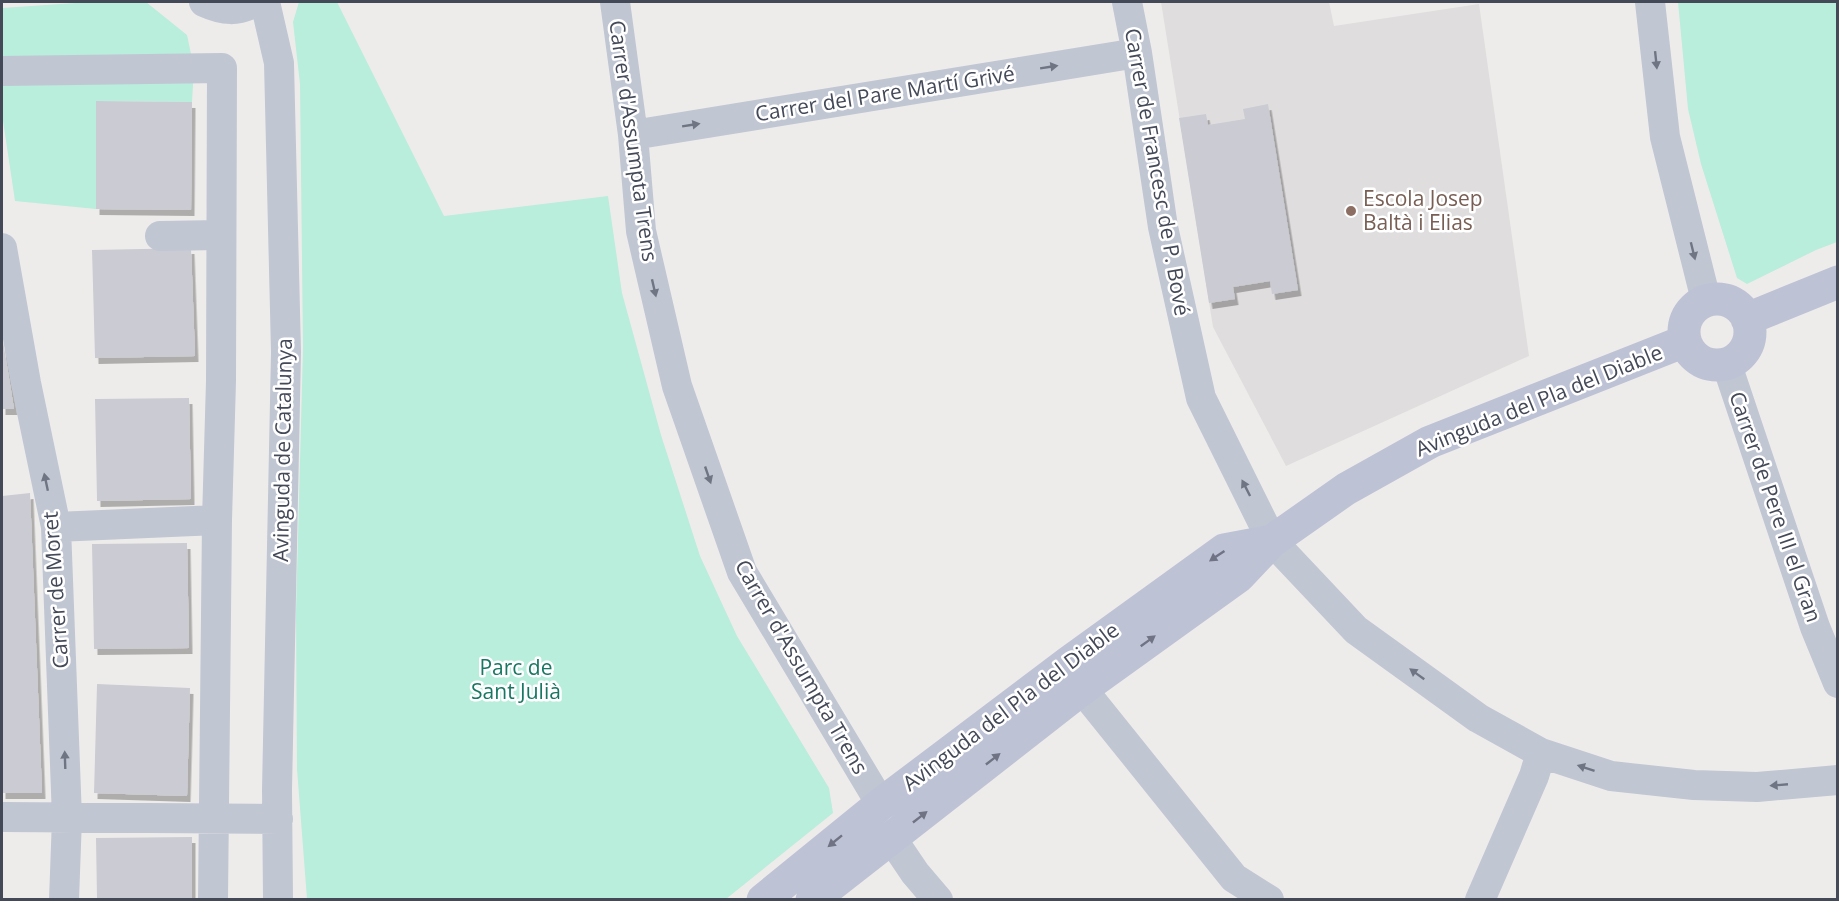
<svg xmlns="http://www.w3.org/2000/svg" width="1839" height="901" viewBox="0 0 1839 901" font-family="'Open Sans',sans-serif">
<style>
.education{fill:#dfdddd}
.green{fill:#b9eddc}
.building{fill:#cbccd3;filter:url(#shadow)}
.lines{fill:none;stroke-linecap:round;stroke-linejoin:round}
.street{stroke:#c1c6d3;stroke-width:30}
.secondary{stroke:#bec2d5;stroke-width:33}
.oneway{fill:#707583}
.oneway2{fill:#6f7384}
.education-dot{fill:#8d6e63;stroke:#fff;stroke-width:2}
.labels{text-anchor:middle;stroke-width:5;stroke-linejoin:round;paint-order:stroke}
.street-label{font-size:21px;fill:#444958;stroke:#fff}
.education-label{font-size:21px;fill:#785e54;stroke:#fff;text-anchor:start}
.park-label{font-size:21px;fill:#187762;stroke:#fff}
</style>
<defs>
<filter id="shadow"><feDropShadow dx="3.5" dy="6" stdDeviation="0" flood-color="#0004"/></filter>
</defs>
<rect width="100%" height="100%" fill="#eeeceb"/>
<!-- education -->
<path class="education" d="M 1161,2 L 1329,2 L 1334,26 L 1479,4 L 1529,356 L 1286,466 L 1213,327 Z"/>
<!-- green -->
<path class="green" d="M 90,2 L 146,2 L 187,35 L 194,68 L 192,102 L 96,101 L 96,209 L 15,201 L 2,114 L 2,8 Z
M 299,2 L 337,2 L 444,216 L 608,196 L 622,293 L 661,435 L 700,556 L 737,636 L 829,788 L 833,813 L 726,899 L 307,899 L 297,769 L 296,613 L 303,348 L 300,84 L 293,22 Z
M 1678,2 L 1837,2 L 1837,242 L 1816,250 L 1747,284 L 1737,278 L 1701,164 L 1688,109 Z"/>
<!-- building -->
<path class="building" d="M 96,101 L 192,102 L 191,210 L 96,209 Z
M 1268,104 L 1298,290 L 1272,294 L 1270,281 L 1233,287 L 1235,299 L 1209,303 L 1179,118 L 1206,114 L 1208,125 L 1245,119 L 1243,109 Z
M 191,248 L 195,356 L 95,358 L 92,250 Z
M 2,341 L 3,341 L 14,409 L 2,409 Z
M 189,398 L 191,499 L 97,501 L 95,399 Z
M 30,493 L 42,793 L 2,793 L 2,496 Z
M 187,543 L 189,648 L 94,649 L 92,544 Z
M 97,684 L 190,688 L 187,796 L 94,793 Z
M 192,837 L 192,900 L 97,900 L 96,838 Z"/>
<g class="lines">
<!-- street -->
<path class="street" d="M 204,2 C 224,11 237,12 256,2
M 265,2 L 279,63 L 286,352 L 277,790 L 278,900
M 615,2 L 633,135 L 641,231 L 677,386 L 742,572 L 881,804
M 1127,2 L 1137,53 L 1163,227 L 1201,398 L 1272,541 L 1356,630 L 1478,718 L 1541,753 L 1611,776 L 1694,785 L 1757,787 L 1838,780
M 1650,2 L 1665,137 L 1706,300
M 2,71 L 222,68 L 221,381 L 217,520 L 213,900
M 633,135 L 1137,53
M 160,236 L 220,235
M 2,248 L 26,383 L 56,527 L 67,818 L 64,900
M 1727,365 L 1815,627 L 1838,683
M 56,527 L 217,520
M 1082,689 L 1234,878 L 1269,900
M 2,817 L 278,819
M 892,839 L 915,873 L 938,900
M 1480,900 L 1534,776 L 1541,753"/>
<!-- secondary -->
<path class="secondary" d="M1684 332a33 33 0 1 1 66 0a33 33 0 1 1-66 0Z
M 1747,319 L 1838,282
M 763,900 L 881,804 L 1068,663 L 1224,550 L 1272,541
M 812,900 L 1082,689 L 1239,576 L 1272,541 L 1346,489 L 1430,442 L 1685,341"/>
</g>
<!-- one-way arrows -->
<defs><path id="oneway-solid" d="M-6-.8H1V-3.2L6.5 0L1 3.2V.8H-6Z" transform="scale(1.5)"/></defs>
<g class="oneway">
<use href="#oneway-solid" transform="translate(1656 60) rotate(84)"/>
<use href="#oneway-solid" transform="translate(1049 67) rotate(-9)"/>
<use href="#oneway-solid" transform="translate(691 125) rotate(-9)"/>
<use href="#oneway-solid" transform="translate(1693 251) rotate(76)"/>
<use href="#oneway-solid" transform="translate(654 288) rotate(77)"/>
<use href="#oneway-solid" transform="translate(708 475) rotate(71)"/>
<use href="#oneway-solid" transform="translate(46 482) rotate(-102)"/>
<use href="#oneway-solid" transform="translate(1246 488) rotate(-117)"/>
<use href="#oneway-solid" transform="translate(1417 674) rotate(-144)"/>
<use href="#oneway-solid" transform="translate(65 760) rotate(-92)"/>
<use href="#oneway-solid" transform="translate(1586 768) rotate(-162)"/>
<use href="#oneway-solid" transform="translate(1779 785) rotate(175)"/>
</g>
<g class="oneway2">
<use href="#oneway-solid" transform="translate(1217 556) rotate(146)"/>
<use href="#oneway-solid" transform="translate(1148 641) rotate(-36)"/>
<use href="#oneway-solid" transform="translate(993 759) rotate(-38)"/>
<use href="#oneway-solid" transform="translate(920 817) rotate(-38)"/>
<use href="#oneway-solid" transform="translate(835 841) rotate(141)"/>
</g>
<!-- markers -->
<circle class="education-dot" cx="1351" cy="211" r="6"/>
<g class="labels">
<!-- street labels -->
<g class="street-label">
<text transform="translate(885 94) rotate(-9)" y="7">Carrer del Pare Martí Grivé</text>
<text transform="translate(633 141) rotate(82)" y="7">Carrer d'Assumpta Trens</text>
<text transform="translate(1157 172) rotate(80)" y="7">Carrer de Francesc de P. Bové</text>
<text transform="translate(1539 401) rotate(-22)" y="7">Avinguda del Pla del Diable</text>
<text transform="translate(283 450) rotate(-89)" y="7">Avinguda de Catalunya</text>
<text transform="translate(1775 507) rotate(71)" y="7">Carrer de Pere III el Gran</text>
<text transform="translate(56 590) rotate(-94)" y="7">Carrer de Moret</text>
<text transform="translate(801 667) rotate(60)" y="7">Carrer d'Assumpta Trens</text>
<text transform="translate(1011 707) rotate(-37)" y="7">Avinguda del Pla del Diable</text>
</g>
<!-- education labels -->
<g class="education-label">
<text x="1363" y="206">Escola Josep<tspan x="1363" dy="24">Baltà i Elias</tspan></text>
</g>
<!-- park labels -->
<g class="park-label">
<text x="516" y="675">Parc de<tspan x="516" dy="24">Sant Julià</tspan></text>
</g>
</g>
<!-- border -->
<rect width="1839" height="901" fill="none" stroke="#444958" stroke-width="6"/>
</svg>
